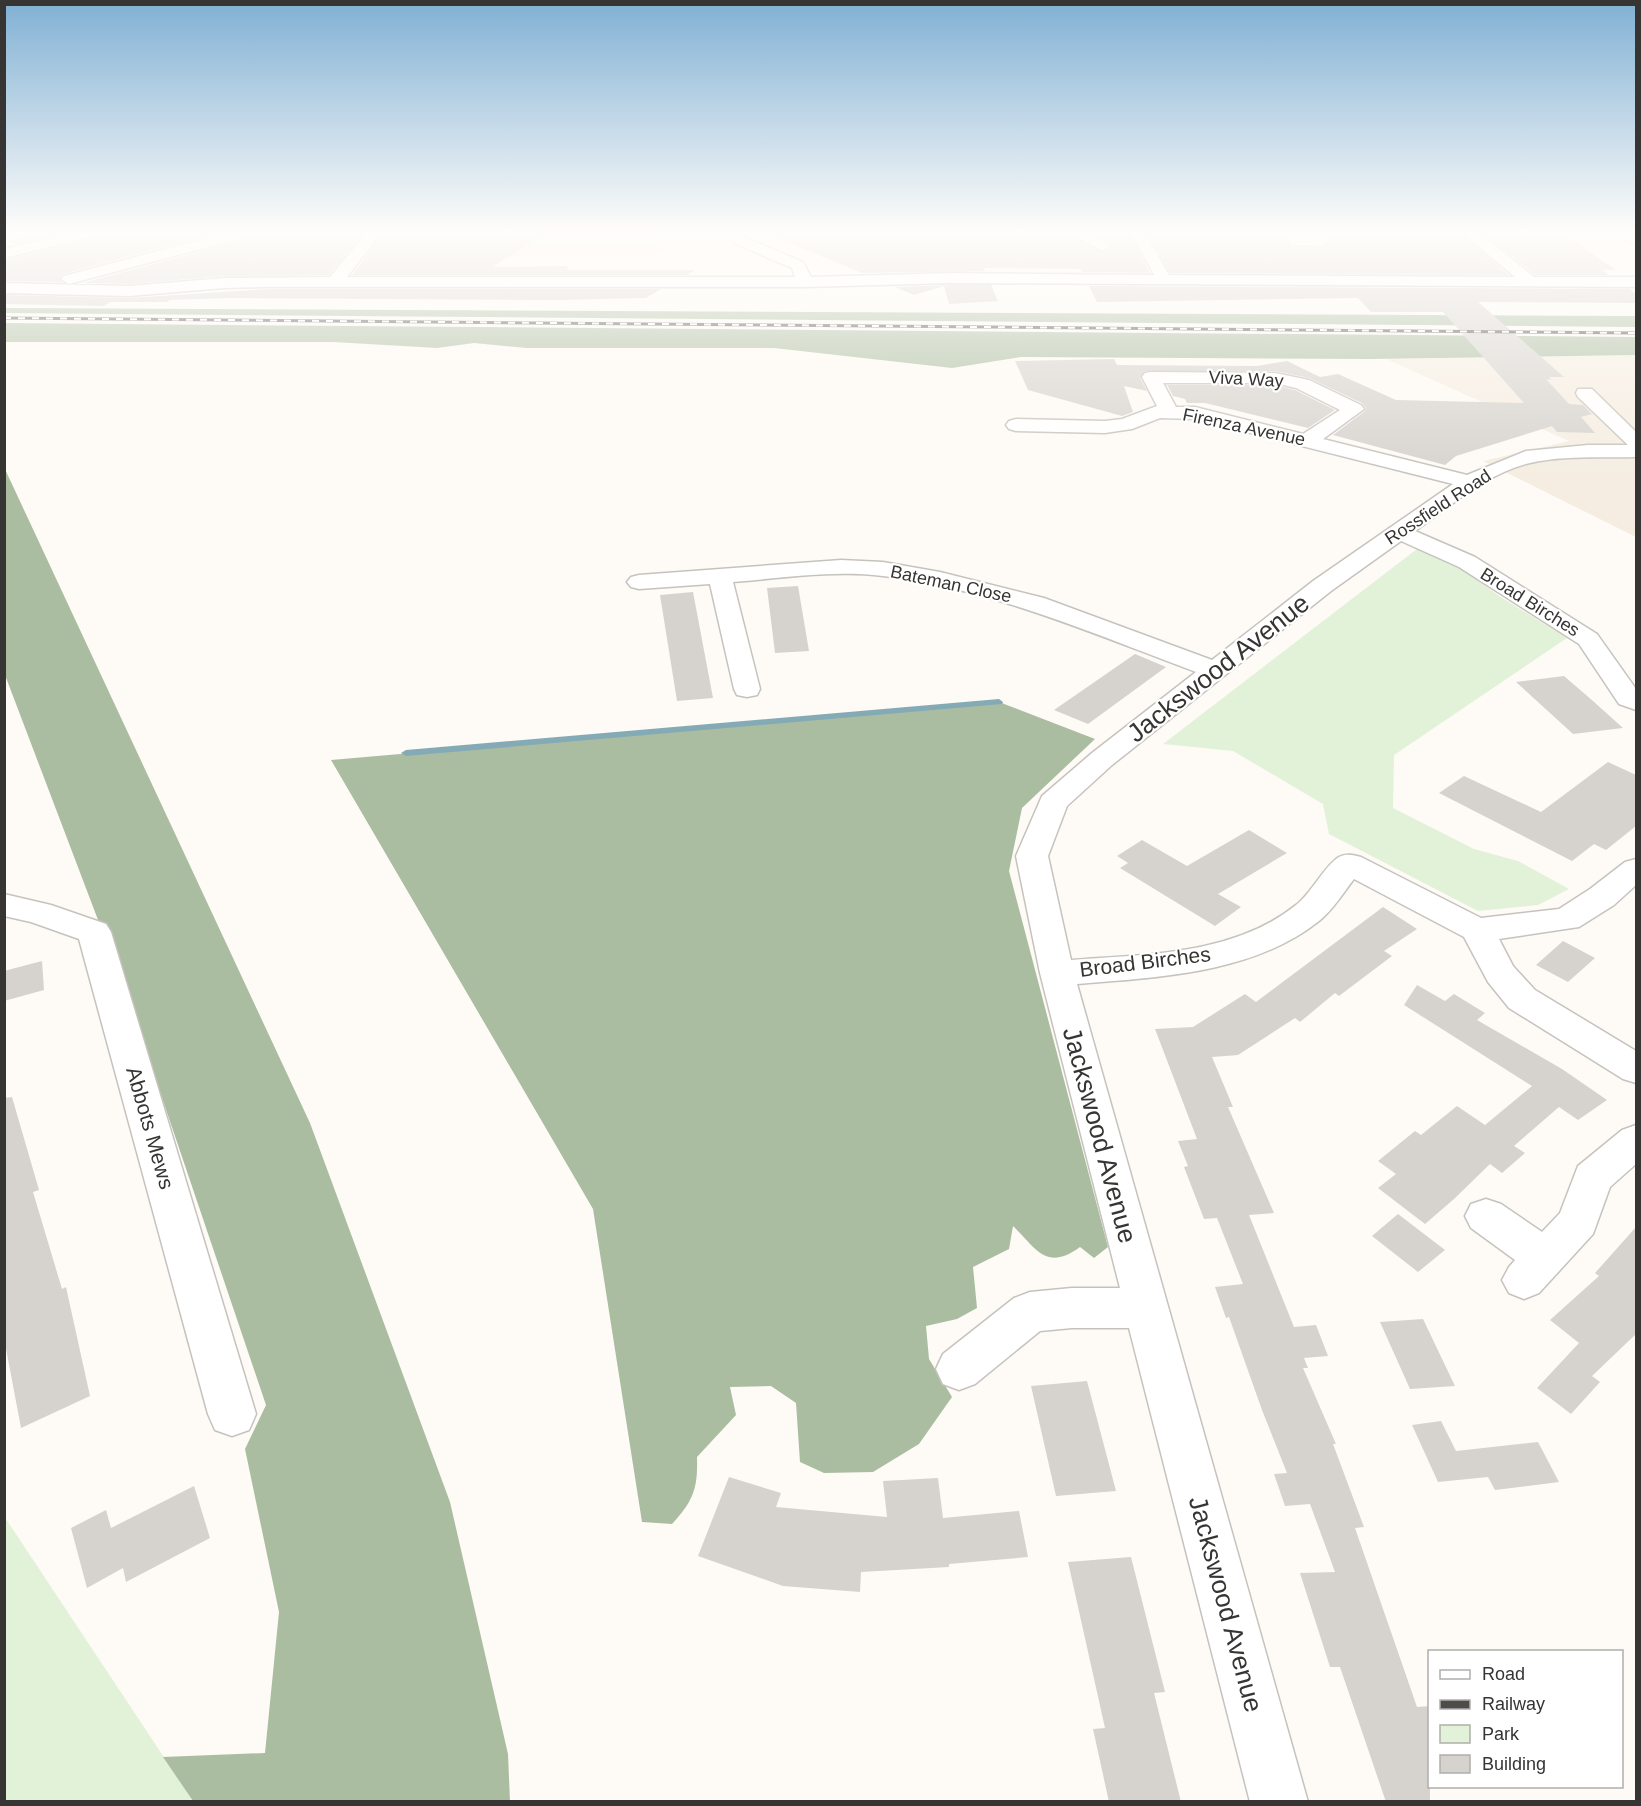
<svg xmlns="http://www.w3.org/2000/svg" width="1641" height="1806" viewBox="0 0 1641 1806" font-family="Helvetica,sans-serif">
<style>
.built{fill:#f5ede1}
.green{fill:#e2f2d9}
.forest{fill:#abbda1}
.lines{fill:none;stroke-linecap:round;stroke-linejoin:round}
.stream{fill:#84aab6;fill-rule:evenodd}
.building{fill:#d6d3ce}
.street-casing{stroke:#c6c3be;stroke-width:3}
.street{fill:#fff;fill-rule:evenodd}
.rail-casing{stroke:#4d4c49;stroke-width:3}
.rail{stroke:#fff;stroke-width:2;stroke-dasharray:7;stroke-linecap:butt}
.labels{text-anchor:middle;stroke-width:4.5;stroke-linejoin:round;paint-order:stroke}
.far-street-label{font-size:18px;fill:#363533;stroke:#fff}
.street-label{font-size:21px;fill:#363533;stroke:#fff}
.near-street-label{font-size:26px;fill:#363533;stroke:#fff}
</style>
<rect width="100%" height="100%" fill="#fefaf5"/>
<!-- built -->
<path class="built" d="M 381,229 L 639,229 L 664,250 L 651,257 L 365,257 L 389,232 Z
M 1636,355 L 1636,537 L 1483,461 L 1569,441 L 1386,359 Z"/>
<!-- green -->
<path class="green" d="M 1417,549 L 1454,563 L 1499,596 L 1567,638 L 1394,755 L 1393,808 L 1474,849 L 1518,861 L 1569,889 L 1538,905 L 1478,911 L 1329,834 L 1323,804 L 1233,751 L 1163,744 Z
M 4,1516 L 193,1801 L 5,1801 Z"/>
<!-- forest -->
<path class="forest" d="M 5,308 L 1636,316 L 1636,327 L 5,313 Z
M 5,323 L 1636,337 L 1636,355 L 1369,359 L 1021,357 L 952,368 L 774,348 L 526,348 L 474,343 L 437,348 L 333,342 L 5,342 Z
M 4,467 L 310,1123 L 450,1502 L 508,1754 L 510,1801 L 193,1801 L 163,1757 L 265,1753 L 279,1612 L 245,1449 L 266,1405 L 133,1012 L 5,675 Z
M 999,702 L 1095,739 L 1022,808 L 1009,871 L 1108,1247 L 1094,1258 L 1080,1247 C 1046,1272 1036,1248 1013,1226 L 1009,1249 L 973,1267 L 977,1308 L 957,1319 L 926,1326 L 929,1359 L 952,1397 L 919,1444 L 873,1472 L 824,1473 L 800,1462 L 796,1403 L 771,1386 L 730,1387 L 736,1415 L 697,1457 C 698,1489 693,1501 672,1524 L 642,1522 L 593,1209 L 331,760 Z"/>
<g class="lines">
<!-- stream -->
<path class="stream" d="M 999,699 L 1003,702 L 1002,704 L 406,756 L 401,753 L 406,750 Z"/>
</g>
<!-- building -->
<path class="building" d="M 59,229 L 77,229 L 17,244 L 9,241 Z
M 116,229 L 231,229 L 63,274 L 59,279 L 62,282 L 4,281 L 4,260 L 113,234 Z
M 268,229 L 349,229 L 361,237 L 329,275 L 224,276 L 129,284 L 83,283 L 265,234 Z
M 377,229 L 552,229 L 493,267 L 568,266 L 567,270 L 695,270 L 687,275 L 352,275 L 382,235 Z
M 907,229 L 915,234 L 924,236 L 933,234 L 941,229 L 1059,229 L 1104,252 L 1113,245 L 1085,229 L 1127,229 L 1150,273 L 1082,272 L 1080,269 L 984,268 L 985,271 L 862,273 L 758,230 Z
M 1146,229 L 1278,230 L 1292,247 L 1323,248 L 1332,242 L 1323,230 L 1456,229 L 1509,275 L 1170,273 Z
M 1478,229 L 1557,229 L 1616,270 L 1602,270 L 1609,275 L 1535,275 Z
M 953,285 L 991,285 L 998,301 L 949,304 L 944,286 L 914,295 L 895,287 Z
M 1089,286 L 1630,289 L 1636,294 L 1636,303 L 1478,302 L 1564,377 L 1549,377 L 1551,380 L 1546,379 L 1569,404 L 1583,405 L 1592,414 L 1581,417 L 1595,433 L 1557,432 L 1552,426 L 1456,456 L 1445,465 L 1333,435 L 1365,411 L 1366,408 L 1362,403 L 1309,378 L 1275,371 L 1145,371 L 1140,378 L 1147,391 L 1124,386 L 1133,412 L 1122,416 L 1028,390 L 1015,361 L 1114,359 L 1117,365 L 1257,366 L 1287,361 L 1320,377 L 1338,374 L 1396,400 L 1524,403 L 1443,312 L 1371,312 L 1358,298 L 1097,302 Z
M 267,289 L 661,289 L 646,298 L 559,300 L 230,298 L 170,300 L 167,302 L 110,302 L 104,306 L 4,304 L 4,295 L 129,298 Z
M 1167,385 L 1275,385 L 1295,390 L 1335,410 L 1308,428 L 1205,403 L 1187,403 L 1185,399 L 1173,396 Z
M 798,586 L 809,651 L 775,653 L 767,588 Z
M 693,592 L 713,698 L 677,701 L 660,595 Z
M 1135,654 L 1166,667 L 1088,724 L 1054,710 Z
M 1564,676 L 1593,701 L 1623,728 L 1573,734 L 1516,682 Z
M 1608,762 L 1636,775 L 1636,826 L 1606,850 L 1594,844 L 1572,861 L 1439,793 L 1464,776 L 1541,812 Z
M 1249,830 L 1287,853 L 1218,894 L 1241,907 L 1215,926 L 1120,868 L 1128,863 L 1117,856 L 1142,840 L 1187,866 Z
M 1383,907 L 1417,929 L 1384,951 L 1392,956 L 1339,996 L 1335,993 L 1300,1022 L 1295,1018 L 1238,1055 L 1212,1057 L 1233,1107 L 1228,1107 L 1274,1213 L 1249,1215 L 1294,1327 L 1316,1325 L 1328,1356 L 1304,1358 L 1308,1368 L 1303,1368 L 1336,1444 L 1333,1444 L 1364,1527 L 1355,1528 L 1417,1707 L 1430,1706 L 1430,1802 L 1386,1802 L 1340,1667 L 1330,1667 L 1300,1573 L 1335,1572 L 1310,1504 L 1285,1506 L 1274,1474 L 1287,1473 L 1262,1410 L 1229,1317 L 1226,1318 L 1215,1287 L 1243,1284 L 1217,1218 L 1204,1219 L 1184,1167 L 1188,1166 L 1178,1141 L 1197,1139 L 1155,1029 L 1193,1027 L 1245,994 L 1256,1002 Z
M 1563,941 L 1595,958 L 1568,982 L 1536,965 Z
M 42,961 L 44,990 L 4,1001 L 4,971 Z
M 1417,985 L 1445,1001 L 1454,994 L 1485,1013 L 1477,1020 L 1562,1069 L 1607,1100 L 1578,1120 L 1559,1107 L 1514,1146 L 1525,1153 L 1502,1173 L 1490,1164 L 1454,1199 L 1425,1224 L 1378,1188 L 1396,1174 L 1378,1161 L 1415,1131 L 1421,1135 L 1457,1106 L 1485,1125 L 1532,1086 L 1404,1005 Z
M 12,1097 L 39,1190 L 33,1192 L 62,1289 L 66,1287 L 90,1396 L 21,1428 L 4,1338 L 4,1098 Z
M 1398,1214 L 1445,1250 L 1418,1272 L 1372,1236 Z
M 1636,1227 L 1636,1334 L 1592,1376 L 1600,1382 L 1571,1414 L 1537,1388 L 1579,1343 L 1550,1320 L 1599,1276 L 1595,1273 Z
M 1423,1319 L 1455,1386 L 1410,1389 L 1380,1322 Z
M 1087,1381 L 1116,1491 L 1056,1496 L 1031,1386 Z
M 1441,1421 L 1456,1451 L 1538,1442 L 1559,1482 L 1495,1490 L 1488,1477 L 1438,1482 L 1412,1425 Z
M 729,1477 L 781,1493 L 776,1507 L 887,1517 L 883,1481 L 938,1478 L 943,1518 L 1019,1511 L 1028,1557 L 949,1564 L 949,1567 L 861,1572 L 860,1592 L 783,1586 L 698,1556 Z
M 194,1486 L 210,1538 L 126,1582 L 123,1568 L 87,1588 L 71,1528 L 106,1510 L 111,1528 Z
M 1131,1557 L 1165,1692 L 1154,1693 L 1181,1802 L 1109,1802 L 1093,1729 L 1105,1728 L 1068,1562 Z"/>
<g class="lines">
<!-- street casing -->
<g class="street-casing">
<path id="street" d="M 88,229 L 114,229 L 112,232 L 4,258 L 4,249 Z
M 241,229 L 266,229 L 264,232 L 69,284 L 61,279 L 64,276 Z
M 351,229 L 373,229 L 380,234 L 347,277 L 795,277 L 792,268 L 736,244 L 719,229 L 735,229 L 746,238 L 803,262 L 811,277 L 953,273 L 1154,275 L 1129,229 L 1143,229 L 1169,275 L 1515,277 L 1458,229 L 1474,229 L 1534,277 L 1636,277 L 1636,287 L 953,283 L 805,287 L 267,287 L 224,288 L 129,296 L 4,293 L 4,283 L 129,286 L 224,278 L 330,277 L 364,236 Z
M 909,229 L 939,229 C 932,235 916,235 909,229 Z
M 1061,229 L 1080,229 L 1111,246 L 1104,250 L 1099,249 Z
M 1280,229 L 1295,229 L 1301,238 L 1311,238 L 1304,229 L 1319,229 L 1330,242 L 1323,246 L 1292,245 Z
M 1613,229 L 1630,229 L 1636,234 L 1636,244 L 1631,243 Z
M 1151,372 L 1275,373 L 1309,380 L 1361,405 L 1364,409 L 1323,439 L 1467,475 L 1526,451 L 1588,445 L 1628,445 L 1578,397 L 1576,393 L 1578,389 L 1592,389 L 1636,432 L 1636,457 C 1602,458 1564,455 1530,463 C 1487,473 1451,506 1415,531 L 1475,557 L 1597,634 L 1636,689 L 1636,710 L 1619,704 L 1579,644 L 1459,567 L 1401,541 L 1331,591 L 1112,765 L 1067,806 L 1048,856 L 1071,960 C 1147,954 1234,955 1296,905 C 1311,894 1325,865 1339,857 C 1346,853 1354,855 1361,857 L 1481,918 L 1559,909 L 1590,889 L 1625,862 L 1636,859 L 1636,885 L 1614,905 L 1579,927 L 1499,939 L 1513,966 L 1535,990 L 1636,1051 L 1636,1083 L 1623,1079 L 1509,1008 L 1488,982 L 1464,937 L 1354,879 C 1343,893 1333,910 1319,921 C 1252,974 1159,977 1077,984 L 1308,1802 L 1250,1802 L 1129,1328 L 1072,1328 L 1040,1331 L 975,1384 L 959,1390 L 943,1384 L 936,1369 L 943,1354 L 1014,1298 L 1030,1292 L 1072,1288 L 1120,1288 L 1040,973 L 1016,856 L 1042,796 L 1092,753 L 1196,672 C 1094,634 992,589 883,576 C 834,570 783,578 733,582 L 760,689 L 757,695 L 747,697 L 737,695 L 734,689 L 710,584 L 639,589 L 631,587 L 627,582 L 631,577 L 639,575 L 841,560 L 883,562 L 940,572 L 1044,598 L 1212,660 L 1313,581 L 1453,484 L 1195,419 L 1160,418 L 1132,429 L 1105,433 L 1016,431 L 1009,429 L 1006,425 L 1009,421 L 1016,419 L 1105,421 L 1122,419 L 1157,406 L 1142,377 L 1145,373 ZM 1163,383 L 1275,383 L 1296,388 L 1340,410 L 1303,434 L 1195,407 L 1176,407 Z
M 4,894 L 51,905 L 106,924 L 111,932 L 256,1414 L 249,1430 L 232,1436 L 215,1430 L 208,1414 L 79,939 L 31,922 L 4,916 Z
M 1636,1125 L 1636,1164 L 1610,1187 L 1593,1234 L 1539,1293 L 1524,1299 L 1509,1293 L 1502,1280 L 1509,1267 L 1515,1260 L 1471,1228 L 1465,1216 L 1471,1204 L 1486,1199 L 1501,1204 L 1542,1232 L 1560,1213 L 1578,1166 L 1622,1130 Z"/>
</g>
<!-- street -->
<use href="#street" class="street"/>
<!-- rail casing -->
<g class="rail-casing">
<path id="rail" d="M 4,318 L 1636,333"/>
</g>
<!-- rail -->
<use href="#rail" class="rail"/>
</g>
<!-- sky -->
<linearGradient id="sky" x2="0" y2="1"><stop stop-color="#80b0d4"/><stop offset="0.48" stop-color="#fffdfa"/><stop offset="1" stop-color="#fffdfa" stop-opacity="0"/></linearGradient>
<rect width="1641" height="482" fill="url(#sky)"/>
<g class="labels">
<!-- far-street labels -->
<g class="far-street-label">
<text transform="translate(1246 379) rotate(3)" y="6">Viva Way</text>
<text transform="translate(1244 427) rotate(12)" y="6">Firenza Avenue</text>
<text transform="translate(1438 507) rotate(-33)" y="6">Rossfield Road</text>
<text transform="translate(951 584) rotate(12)" y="6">Bateman Close</text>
<text transform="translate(1530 602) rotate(32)" y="6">Broad Birches</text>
</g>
<!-- street labels -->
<g class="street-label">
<text transform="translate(1145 962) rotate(-7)" y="7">Broad Birches</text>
<text transform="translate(150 1128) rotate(74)" y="7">Abbots Mews</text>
</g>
<!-- near-street labels -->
<g class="near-street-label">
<text transform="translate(1218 668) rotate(-38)" y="9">Jackswood Avenue</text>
<text transform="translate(1100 1135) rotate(75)" y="9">Jackswood Avenue</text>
<text transform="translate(1226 1604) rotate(75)" y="9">Jackswood Avenue</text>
</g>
</g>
<!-- border -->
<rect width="1641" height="1806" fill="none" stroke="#363533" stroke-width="12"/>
<!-- legend -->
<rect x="1428" y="1650" width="195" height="138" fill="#ffffff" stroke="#afaead" stroke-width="1.5"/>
<rect x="1440" y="1670" width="30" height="9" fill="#ffffff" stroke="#afaead" stroke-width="1.5"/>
<text x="1482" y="1680" font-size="18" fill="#363533">Road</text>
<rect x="1440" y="1700" width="30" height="9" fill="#4d4c49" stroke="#afaead" stroke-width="1.5"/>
<text x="1482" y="1710" font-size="18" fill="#363533">Railway</text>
<rect x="1440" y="1725" width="30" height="18" fill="#e2f2d9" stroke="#afaead" stroke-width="1.5"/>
<text x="1482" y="1740" font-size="18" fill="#363533">Park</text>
<rect x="1440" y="1755" width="30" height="18" fill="#d6d3ce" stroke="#afaead" stroke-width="1.5"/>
<text x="1482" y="1770" font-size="18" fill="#363533">Building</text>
</svg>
